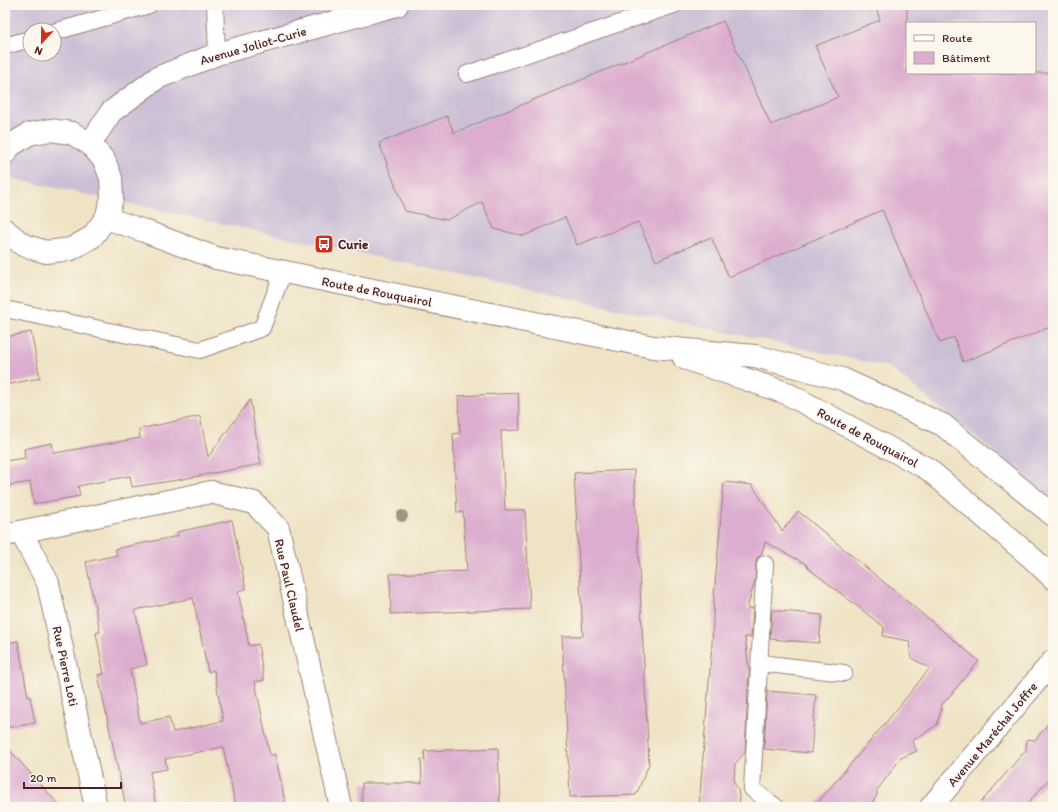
<svg xmlns="http://www.w3.org/2000/svg" width="1058" height="812" viewBox="0 0 1058 812" font-family="Itim,sans-serif">
<style>
.industrial{fill:#cbbfd5;fill-rule:evenodd}
.building{fill:#dcadcf;fill-rule:evenodd}
.lines{fill:none;stroke-linecap:round;stroke-linejoin:round}
.service-casing{stroke:#9c8178;stroke-width:18}
.minor-casing{stroke:#9c8178;stroke-width:24}
.tertiary-casing{stroke:#9c8178;stroke-width:24}
.service{stroke:#fff;stroke-width:16}
.minor{stroke:#fff;stroke-width:22}
.tertiary{stroke:#fff;stroke-width:22}
.tree{fill:#9e9784}
.labels{text-anchor:middle;stroke-width:3;stroke-linejoin:round;paint-order:stroke}
.street-label{font-size:13px;fill:#4a1f2b;stroke:#fbf7ec}
.poi-label{font-size:13px;font-weight:bold;fill:#4a1f2b;stroke:#fbf7ec;text-anchor:start}
</style>
<rect width="100%" height="100%" fill="#fbf7ec"/>
<filter id="ink" filterUnits="userSpaceOnUse"><feTurbulence type="fractalNoise" baseFrequency=".025" numOctaves="2"/><feDisplacementMap in="SourceGraphic" scale="8" xChannelSelector="R" yChannelSelector="G"/><feConvolveMatrix kernelMatrix="1 2 1 2 8 2 1 2 1" color-interpolation-filters="sRGB"/></filter>
<filter id="wash" filterUnits="userSpaceOnUse"><feTurbulence type="fractalNoise" baseFrequency=".012" numOctaves="4" result="noise"/><feDisplacementMap in="SourceGraphic" scale="16" xChannelSelector="R" yChannelSelector="G"/><feGaussianBlur stdDeviation="0.9" result="paint"/><feColorMatrix in="noise" values="0 0 0 0 0 0 0 0 0 0 0 0 0 0 0 0 0 1.4 0 .05"/><feComposite in="paint" operator="in"/></filter>
<g filter="url(#wash)">
<rect width="100%" height="100%" fill="#efe3c5"/>
<!-- industrial -->
<path class="industrial" d="M 5,5 L 1053,5 L 1053,500 L 889,367 L 5,177 ZM 907,23 L 1035,23 L 1035,73 L 907,73 ZM 30,30 L 54,30 L 54,54 L 30,54 Z"/>
<g id="blocks">
<!-- building -->
<path class="building" d="M 875,5 L 907,5 L 907,73 L 1053,73 L 1053,326 L 963,362 L 954,337 L 940,343 L 882,210 L 729,277 L 711,237 L 656,261 L 638,222 L 577,245 L 565,217 L 524,236 L 494,229 L 482,202 L 447,220 L 405,211 L 379,143 L 447,116 L 454,133 L 723,21 L 771,125 L 838,97 L 815,46 L 880,20 Z
M 31,332 L 40,378 L 5,385 L 5,337 Z
M 518,393 L 520,430 L 501,431 L 505,510 L 525,510 L 530,609 L 391,614 L 390,574 L 467,571 L 463,512 L 457,513 L 453,434 L 460,433 L 458,396 Z
M 250,400 L 261,464 L 178,480 L 132,487 L 130,476 L 78,486 L 80,496 L 34,504 L 30,482 L 5,486 L 5,461 L 25,458 L 24,449 L 52,443 L 54,453 L 140,438 L 139,429 L 200,416 L 208,457 Z
M 634,470 L 649,764 L 636,795 L 570,797 L 562,636 L 583,636 L 574,473 Z
M 724,482 L 752,485 L 782,531 L 798,511 L 979,661 L 941,706 L 942,707 L 937,725 L 912,741 L 917,751 L 901,758 L 877,790 L 877,795 L 870,807 L 814,807 L 893,714 L 930,668 L 911,658 L 909,641 L 883,636 L 884,627 L 808,568 L 806,564 L 765,542 L 761,555 L 757,558 L 756,563 L 755,581 L 747,608 L 753,608 L 751,637 L 745,637 L 749,671 L 745,752 L 735,764 L 734,783 L 738,789 L 740,807 L 699,807 L 712,644 L 714,596 Z
M 232,520 L 246,589 L 238,591 L 249,646 L 258,644 L 264,680 L 255,682 L 270,756 L 275,754 L 286,807 L 236,807 L 223,747 L 165,759 L 167,769 L 150,772 L 156,807 L 126,807 L 98,675 L 104,674 L 96,633 L 100,632 L 86,562 L 117,555 L 115,549 L 178,536 L 177,532 ZM 193,598 L 208,672 L 214,670 L 223,721 L 173,732 L 169,717 L 140,723 L 130,669 L 147,665 L 135,610 Z
M 772,610 L 822,615 L 819,643 L 770,639 Z
M 18,641 L 28,697 L 30,696 L 35,723 L 5,728 L 5,643 Z
M 767,691 L 816,695 L 811,753 L 764,749 Z
M 1053,718 L 1053,774 L 1025,807 L 977,807 L 1026,750 L 1027,739 L 1035,740 Z
M 5,745 L 61,807 L 5,807 Z
M 498,748 L 500,807 L 362,807 L 362,783 L 422,783 L 421,759 L 425,760 L 424,751 Z"/>
</g>
</g>
<g filter="url(#ink)">
<use href="#blocks" fill-opacity="0" stroke="#9c8178" stroke-width="1"/>
<g class="lines">
<!-- service casing -->
<g class="service-casing">
<path id="service" d="M 215,5 L 217,54
M 54,32 L 149,5
M 5,46 L 30,39
M 467,74 L 674,5
M 5,309 L 200,350 L 262,328 L 283,272
M 765,564 L 752,789 L 776,807
M 760,663 L 844,673"/>
</g>
<!-- minor casing -->
<g class="minor-casing">
<path id="minor" d="M 21,532 L 48,583 L 96,807
M 5,535 L 211,492 L 254,503 L 278,528 L 341,807
M 931,807 L 1053,661"/>
</g>
<!-- tertiary casing -->
<g class="tertiary-casing">
<path id="tertiary" d="M 90,144 L 111,112 L 157,78 L 217,54 L 397,5
M 5,153 L 10,146 L 29,134 L 50,130 L 72,133 L 90,144 L 104,160 L 111,178 L 112,198 L 106,218 L 92,237 L 71,249 L 46,252 L 23,245 L 5,230
M 106,218 L 144,231 L 216,258 L 653,347 L 755,356 L 842,379 L 943,425 L 1053,515
M 684,358 L 786,393 L 928,469 L 1032,558 L 1053,578"/>
</g>
<!-- service -->
<use href="#service" class="service"/>
<!-- minor -->
<use href="#minor" class="minor"/>
<!-- tertiary -->
<use href="#tertiary" class="tertiary"/>
</g>
<!-- trees -->
<circle class="tree" cx="402" cy="516" r="6"/>
</g>
<!-- icons -->
<defs>
<g id="bus-square" transform="scale(1)"><rect x="-9" y="-9" width="18" height="18" rx="4" fill="#c8321e" stroke="#fbf7ec"/><path d="M-5-6H5V4H4V6H2V4H-2V6H-4V4H-5ZM-3.5-4V0h7V-4ZM-3.5 1.2v1.5H-2V1.2ZM2 1.2v1.5H3.5V1.2Z" fill="#fff"/></g>
</defs>
<g fill-rule="evenodd">
<use href="#bus-square" x="324" y="244"/>
</g>
<g class="labels">
<!-- street labels -->
<g class="street-label">
<text transform="translate(253 45) rotate(-16)" y="5">Avenue Joliot-Curie</text>
<text transform="translate(377 291) rotate(11)" y="5">Route de Rouquairol</text>
<text transform="translate(868 437) rotate(28)" y="5">Route de Rouquairol</text>
<text transform="translate(290 585) rotate(77)" y="5">Rue Paul Claudel</text>
<text transform="translate(66 666) rotate(78)" y="5">Rue Pierre Loti</text>
<text transform="translate(992 734) rotate(-50)" y="5">Avenue Maréchal Joffre</text>
</g>
<!-- poi labels -->
<g class="poi-label">
<text x="338" y="249">Curie</text>
</g>
</g>
<!-- margin -->
<rect width="1058" height="812" fill="none" stroke="#fbf7ec" stroke-width="20"/>
<!-- legend -->
<rect x="906" y="22" width="130" height="52" fill="#fbf7ec" stroke="#b4a19f"/>
<rect x="914" y="35" width="20" height="6" fill="#ffffff" stroke="#b4a19f"/>
<text x="942" y="42" font-size="12" fill="#4a1f2b">Route</text>
<rect x="914" y="52" width="20" height="12" fill="#dcadcf" stroke="#b4a19f"/>
<text x="942" y="62" font-size="12" fill="#4a1f2b">Bâtiment</text>
<!-- north arrow -->
<g transform="translate(42 42) rotate(202)"><circle r="19" fill="#fbf7ec" stroke="#b4a19f"/>
<path d="M0-3L7 15L0 10L-7 15Z" fill="#c8321e"/>
<text y="-6" font-size="11" font-weight="bold" text-anchor="middle" fill="#4a1f2b">N</text>
</g>
<!-- scale -->
<path d="M24 782v6h97v-6" fill="none" stroke="#4a1f2b" stroke-width="2"/>
<text x="30" y="782" font-size="12" fill="#4a1f2b" stroke="#fbf7ec" stroke-width="3" paint-order="stroke">20 m</text>
</svg>
